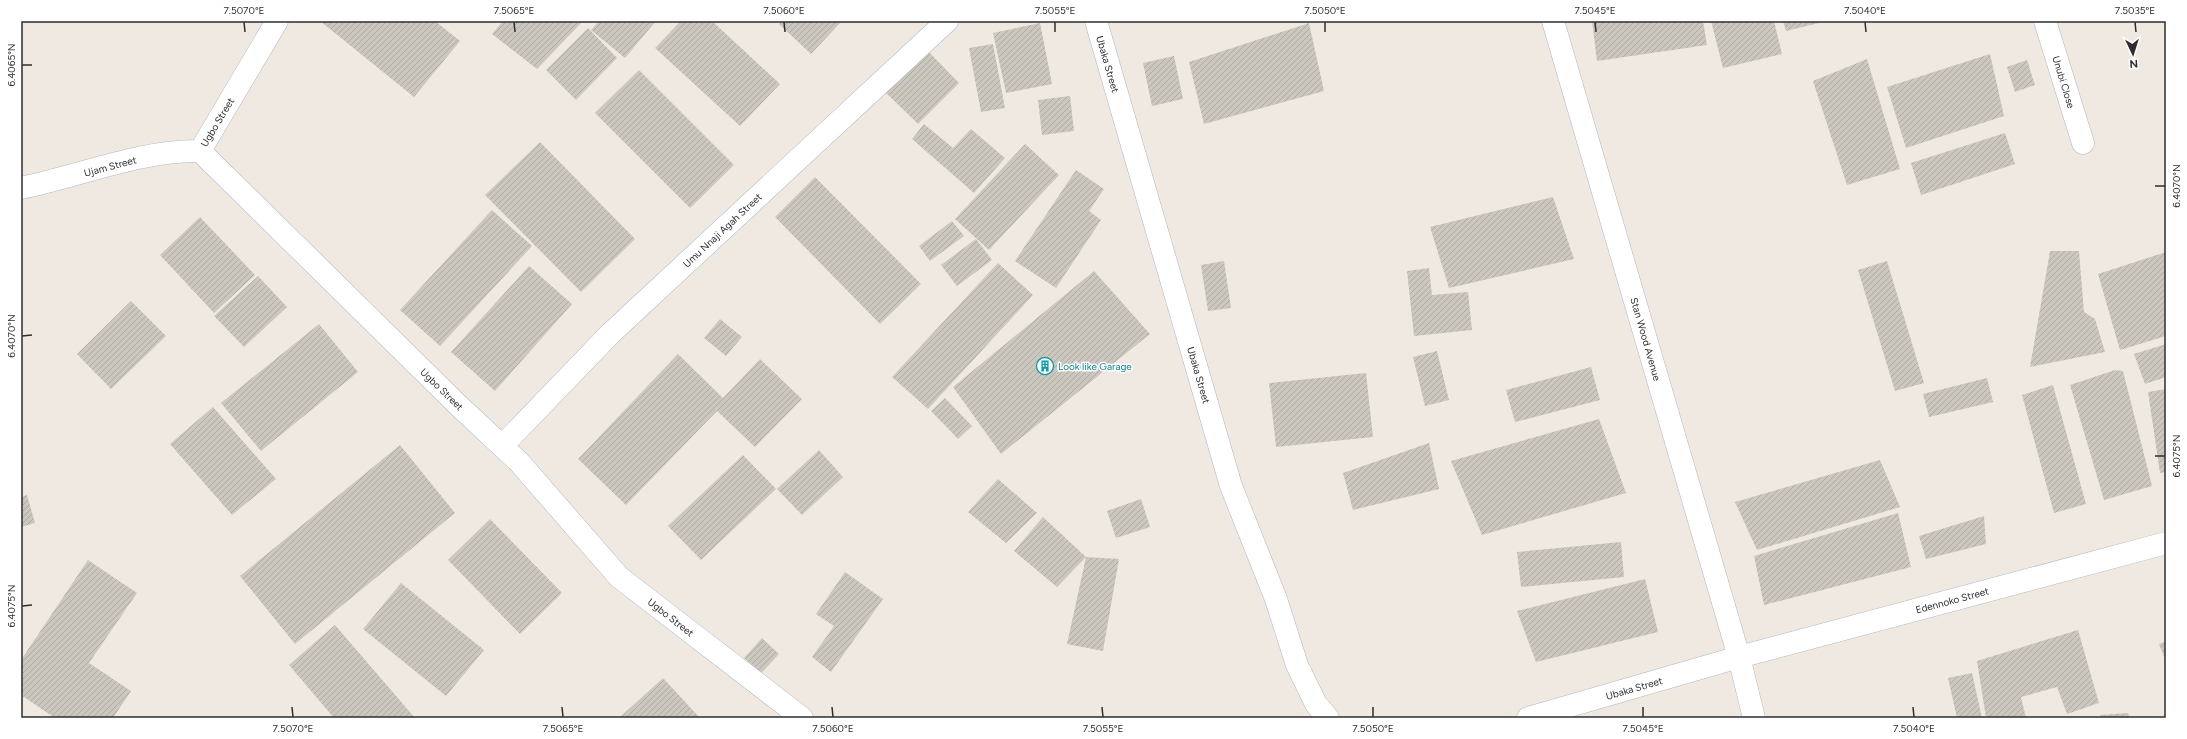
<svg xmlns="http://www.w3.org/2000/svg" width="2187" height="739" viewBox="0 0 2187 739" font-family="Figtree,sans-serif">
<style>
.building{fill:url(#building-hatch)}
.lines{fill:none;stroke-linecap:round;stroke-linejoin:round}
.minor-casing{stroke:#b4b7c1;stroke-width:23}
.minor{stroke:#fff;stroke-width:22}
.ticks{fill:none;stroke:#2e2e2e;stroke-width:1.5}
.labels{text-anchor:middle;stroke-width:3;stroke-linejoin:round;paint-order:stroke}
.street-label{font-size:10px;fill:#2e2e2e;stroke:#fff}
.culture-label{font-size:10px;fill:#0d838f;stroke:#fff;text-anchor:start}
.neatline{fill:none;stroke:#2e2e2e;stroke-width:1.5}
.ticks-label{font-size:10px;text-anchor:middle;fill:#2e2e2e}
</style>
<defs>
<pattern id="building-hatch" width="6" height="6" patternUnits="userSpaceOnUse"><rect width="6" height="6" fill="#cbc7bf"/><path d="M-1 1l2-2M0 6l6-6M5 7l2-2" fill="none" stroke="#afaba4"/></pattern>
</defs>
<rect width="100%" height="100%" fill="#efe9e1"/>
<!-- building -->
<path class="building" d="M 320,21 L 435,21 L 460,41 L 414,97 Z
M 503,21 L 583,21 L 537,69 L 492,34 Z
M 599,21 L 656,21 L 625,58 L 591,30 Z
M 681,21 L 712,21 L 780,84 L 740,126 L 655,48 Z
M 782,21 L 842,21 L 811,54 L 779,24 Z
M 1592,21 L 1703,21 L 1707,45 L 1597,61 Z
M 1711,21 L 1774,21 L 1782,54 L 1723,68 Z
M 1783,21 L 1822,21 L 1823,22 L 1786,31 Z
M 1040,23 L 1052,84 L 1006,93 L 993,33 Z
M 1309,23 L 1324,91 L 1204,124 L 1189,62 Z
M 588,28 L 617,58 L 576,100 L 546,70 Z
M 993,44 L 1005,108 L 981,112 L 969,48 Z
M 925,48 L 959,83 L 918,124 L 883,90 Z
M 1990,54 L 2004,116 L 1906,148 L 1887,87 Z
M 1174,56 L 1183,99 L 1152,106 L 1143,63 Z
M 1867,59 L 1900,169 L 1847,185 L 1813,81 Z
M 2027,60 L 2035,85 L 2015,92 L 2007,67 Z
M 639,70 L 734,165 L 690,208 L 595,113 Z
M 1070,96 L 1074,131 L 1042,135 L 1038,100 Z
M 924,124 L 953,148 L 971,129 L 1005,158 L 974,193 L 912,139 Z
M 2005,133 L 2015,164 L 1921,195 L 1911,163 Z
M 540,142 L 635,239 L 581,292 L 485,195 Z
M 1025,144 L 1059,175 L 989,250 L 955,219 Z
M 1076,170 L 1104,189 L 1089,211 L 1101,220 L 1056,288 L 1015,261 Z
M 815,177 L 921,284 L 880,324 L 775,217 Z
M 1553,197 L 1574,259 L 1449,288 L 1430,227 Z
M 492,210 L 532,246 L 440,346 L 400,310 Z
M 200,217 L 255,275 L 214,313 L 160,255 Z
M 952,221 L 964,236 L 930,261 L 919,246 Z
M 976,239 L 992,260 L 957,286 L 941,265 Z
M 2050,251 L 2079,251 L 2084,312 L 2095,319 L 2105,352 L 2030,367 Z
M 2166,252 L 2166,336 L 2120,350 L 2098,274 Z
M 1224,261 L 1231,308 L 1208,311 L 1201,265 Z
M 1887,261 L 1924,383 L 1895,391 L 1858,270 Z
M 998,263 L 1033,295 L 928,409 L 892,377 Z
M 529,266 L 572,304 L 495,391 L 451,352 Z
M 1429,268 L 1432,295 L 1468,292 L 1472,330 L 1414,336 L 1407,271 Z
M 1094,271 L 1150,334 L 1001,454 L 953,387 Z
M 258,276 L 287,307 L 244,347 L 214,316 Z
M 131,301 L 166,336 L 111,389 L 77,354 Z
M 720,319 L 742,337 L 726,356 L 704,338 Z
M 319,324 L 358,372 L 261,451 L 221,403 Z
M 2166,344 L 2166,377 L 2145,384 L 2134,354 Z
M 1437,351 L 1449,400 L 1425,406 L 1413,357 Z
M 678,354 L 723,398 L 760,359 L 802,399 L 755,447 L 717,411 L 626,505 L 578,459 Z
M 1591,367 L 1600,400 L 1515,422 L 1506,390 Z
M 2115,370 L 2123,371 L 2152,486 L 2104,500 L 2070,385 Z
M 1366,373 L 1373,437 L 1276,447 L 1269,383 Z
M 1987,378 L 1993,402 L 1929,417 L 1923,394 Z
M 2053,385 L 2086,504 L 2054,513 L 2022,395 Z
M 2166,389 L 2166,472 L 2160,473 L 2148,392 Z
M 945,398 L 972,426 L 958,439 L 931,411 Z
M 213,407 L 276,479 L 232,515 L 170,444 Z
M 1599,419 L 1626,493 L 1482,535 L 1451,461 Z
M 1429,443 L 1439,489 L 1353,510 L 1343,473 Z
M 400,445 L 455,513 L 295,644 L 240,576 Z
M 819,450 L 843,477 L 802,515 L 777,489 Z
M 743,455 L 776,489 L 701,560 L 668,526 Z
M 1880,460 L 1900,507 L 1757,550 L 1735,502 Z
M 998,479 L 1037,513 L 1006,543 L 968,512 Z
M 27,495 L 35,523 L 21,527 L 21,497 Z
M 1141,499 L 1150,527 L 1116,538 L 1107,511 Z
M 1898,513 L 1911,567 L 1764,605 L 1754,556 Z
M 1984,516 L 1986,544 L 1926,559 L 1919,536 Z
M 1043,517 L 1086,557 L 1119,559 L 1103,651 L 1067,644 L 1086,557 L 1057,587 L 1014,551 Z
M 490,519 L 562,593 L 520,634 L 448,560 Z
M 1621,542 L 1624,577 L 1521,587 L 1517,552 Z
M 88,560 L 137,593 L 89,663 L 131,691 L 113,718 L 55,718 L 21,695 L 21,660 Z
M 845,572 L 883,599 L 831,672 L 812,657 L 834,626 L 816,614 Z
M 1645,579 L 1658,632 L 1536,662 L 1517,611 Z
M 401,583 L 484,650 L 446,696 L 363,629 Z
M 335,625 L 415,718 L 334,718 L 289,665 Z
M 2078,630 L 2099,703 L 2067,714 L 2057,687 L 2021,697 L 2026,718 L 1986,718 L 1977,661 Z
M 762,638 L 779,654 L 761,673 L 744,658 Z
M 2166,641 L 2166,661 L 2159,644 Z
M 1972,673 L 1982,718 L 1957,718 L 1948,678 Z
M 663,678 L 700,718 L 619,718 Z
M 2128,713 L 2129,718 L 2100,718 L 2100,715 Z"/>
<g class="lines">
<!-- minor casing -->
<g class="minor-casing">
<path id="minor" d="M 277,21 L 200,151 L 458,405 L 519,462 L 619,577 L 802,718
M 1096,21 L 1231,486 L 1276,599 L 1297,665 L 1316,704 L 1328,718
M 1553,21 L 1739,657 L 1754,718
M 2045,21 L 2083,143
M 21,188 C 80,176 140,150 200,151
M 502,446 L 610,334 L 947,21
M 1528,718 L 1739,657 L 2166,543"/>
</g>
<!-- minor -->
<use href="#minor" class="minor"/>
</g>
<!-- ticks -->
<path class="ticks" d="M 244,22 L 245,32M 514,22 L 515,32M 784,22 L 785,32M 1055,22 L 1055,32M 1325,22 L 1325,32M 1595,22 L 1596,32M 1865,22 L 1866,32M 2135,22 L 2136,32M 22,65 L 32,65M 2155,186 L 2165,186M 22,336 L 32,335M 2155,456 L 2165,456M 22,606 L 32,605M 292,707 L 293,717M 562,707 L 563,717M 832,707 L 833,717M 1102,707 L 1103,717M 1373,707 L 1373,717M 1643,707 L 1643,717M 1913,707 L 1914,717"/>
<!-- icons -->
<defs>
<g id="building-ring" transform="scale(0.9)"><circle r="9.5" fill="#fff" stroke="#0f9aa8" stroke-width="1.5"/><path d="M-4-6H4V6H1V3H-1V6H-4ZM-2.5-4.3h1.7v1.8h-1.7ZM.8-4.3h1.7v1.8H.8ZM-2.5-1h1.7V.8h-1.7ZM.8-1h1.7V.8H.8Z" fill="#0f9aa8"/></g>
</defs>
<g fill-rule="evenodd">
<use href="#building-ring" x="1045" y="366"/>
</g>
<g class="labels">
<!-- street labels -->
<g class="street-label">
<text transform="translate(1108 64) rotate(74)" y="4">Ubaka Street</text>
<text transform="translate(2064 82) rotate(73)" y="4">Unubi Close</text>
<text transform="translate(217 122) rotate(-59)" y="4">Ugbo Street</text>
<text transform="translate(110 166) rotate(-15)" y="4">Ujam Street</text>
<text transform="translate(722 230) rotate(-43)" y="4">Umu Nnaji Agah Street</text>
<text transform="translate(1646 339) rotate(74)" y="4">Stan Wood Avenue</text>
<text transform="translate(1199 375) rotate(74)" y="4">Ubaka Street</text>
<text transform="translate(442 389) rotate(44)" y="4">Ugbo Street</text>
<text transform="translate(1952 600) rotate(-15)" y="4">Edennoko Street</text>
<text transform="translate(671 617) rotate(38)" y="4">Ugbo Street</text>
<text transform="translate(1634 688) rotate(-16)" y="4">Ubaka Street</text>
</g>
<!-- culture labels -->
<g class="culture-label">
<text x="1058" y="370">Look like Garage</text>
</g>
</g>
<!-- border -->
<rect width="2187" height="739" fill="none" stroke="#ffffff" stroke-width="44"/>
<!-- north arrow -->
<g transform="translate(2133 54) rotate(176)" stroke="#ffffff" stroke-width="3" paint-order="stroke">
<path d="M0-3L7 15L0 10L-7 15Z" fill="#2e2e2e"/>
<text y="-6" font-size="11" font-weight="bold" text-anchor="middle" fill="#2e2e2e">N</text>
</g>
<rect x="22" y="22" width="2143" height="695" class="neatline"/>
<g class="ticks-label">
<text x="244" y="14">7.5070°E</text>
<text x="514" y="14">7.5065°E</text>
<text x="784" y="14">7.5060°E</text>
<text x="1055" y="14">7.5055°E</text>
<text x="1325" y="14">7.5050°E</text>
<text x="1595" y="14">7.5045°E</text>
<text x="1865" y="14">7.5040°E</text>
<text x="2135" y="14">7.5035°E</text>
<text transform="translate(11 65) rotate(-90)" y="4">6.4065°N</text>
<text transform="translate(2176 186) rotate(-90)" y="4">6.4070°N</text>
<text transform="translate(11 336) rotate(-90)" y="4">6.4070°N</text>
<text transform="translate(2176 456) rotate(-90)" y="4">6.4075°N</text>
<text transform="translate(11 606) rotate(-90)" y="4">6.4075°N</text>
<text x="293" y="732">7.5070°E</text>
<text x="563" y="732">7.5065°E</text>
<text x="833" y="732">7.5060°E</text>
<text x="1103" y="732">7.5055°E</text>
<text x="1373" y="732">7.5050°E</text>
<text x="1643" y="732">7.5045°E</text>
<text x="1914" y="732">7.5040°E</text>
</g>
</svg>
